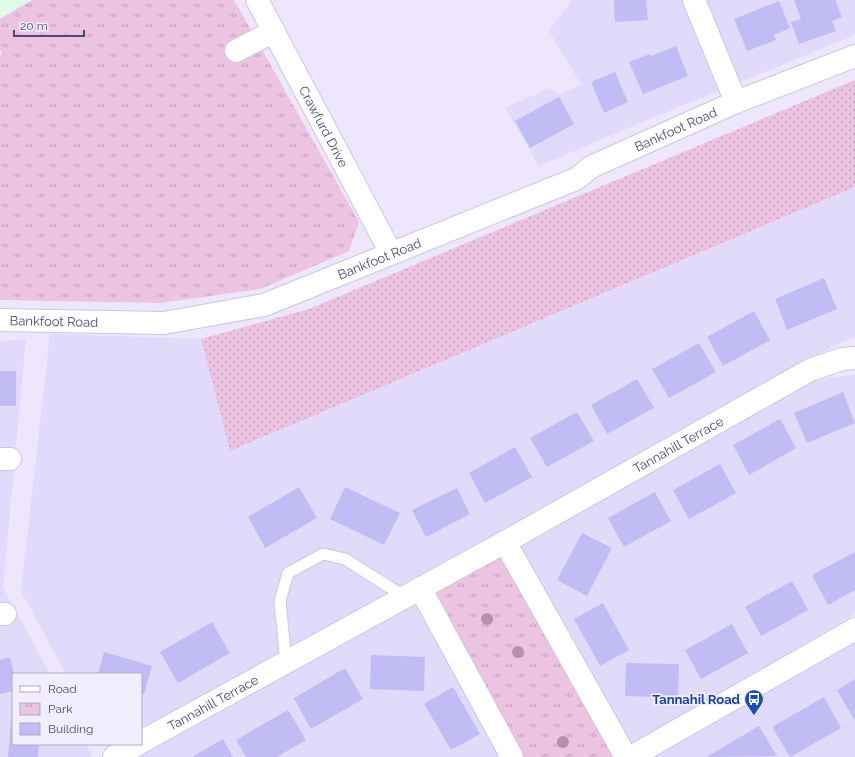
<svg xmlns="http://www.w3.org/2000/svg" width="855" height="757" viewBox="0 0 855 757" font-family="Raleway,sans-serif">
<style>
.residential{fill:#e2dafa}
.education{fill:#e2faea}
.grass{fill:url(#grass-dots)}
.park{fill:url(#park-tufts)}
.building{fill:#c1bcf4}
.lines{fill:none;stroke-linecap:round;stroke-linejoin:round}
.service-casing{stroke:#cbc6e7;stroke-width:13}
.minor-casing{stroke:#cbc6e7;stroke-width:24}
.service{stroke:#fff;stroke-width:11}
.minor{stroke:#fff;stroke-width:22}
.tree{fill:#b78eaf}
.labels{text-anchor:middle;stroke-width:3.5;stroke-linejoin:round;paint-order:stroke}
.street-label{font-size:13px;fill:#4b4978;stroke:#f2edff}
.transit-label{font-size:13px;font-weight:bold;fill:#164399;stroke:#f2edff;text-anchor:end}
</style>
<defs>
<pattern id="grass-dots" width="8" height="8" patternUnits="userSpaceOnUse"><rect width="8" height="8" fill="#ecc3e0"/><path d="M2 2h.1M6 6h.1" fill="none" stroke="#c1a0ba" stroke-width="1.8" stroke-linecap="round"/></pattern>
<pattern id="park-tufts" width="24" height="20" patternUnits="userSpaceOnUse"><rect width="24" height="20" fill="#ecc3e0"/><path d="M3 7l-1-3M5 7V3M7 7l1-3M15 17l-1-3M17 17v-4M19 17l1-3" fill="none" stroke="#c1a0ba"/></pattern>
</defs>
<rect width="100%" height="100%" fill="#ede6fd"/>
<!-- residential -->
<path class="residential" d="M 572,0 L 855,0 L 855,35 L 618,132 L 539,166 L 505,108 L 550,88 L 560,95 L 581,84 L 549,31 Z
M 855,187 L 855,337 L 835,345 L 457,558 L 141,732 L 141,674 L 66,674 L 21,591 L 50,334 L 201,339 L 230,451 Z
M 26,339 L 3,587 L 50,674 L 13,674 L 13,744 L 86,744 L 92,755 L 91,757 L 0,757 L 0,341 Z
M 855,374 L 855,614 L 611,757 L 133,757 L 814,381 Z
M 855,640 L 855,757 L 648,757 Z"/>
<!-- education -->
<path class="education" d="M 0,0 L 32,0 L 0,19 Z"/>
<!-- grass -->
<path class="grass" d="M 855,80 L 855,187 L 230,451 L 201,339 L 309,309 Z"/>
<!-- park -->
<path class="park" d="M 32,0 L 234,0 L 359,222 L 349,251 L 260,289 L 161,303 L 0,300 L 0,57 L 2,51 L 0,51 L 0,19 Z
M 501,555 L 614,755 L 611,757 L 522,757 L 431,593 Z"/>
<!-- building -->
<path class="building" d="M 614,0 L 646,0 L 648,20 L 615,22 Z
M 794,0 L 835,0 L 842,17 L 832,21 L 836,31 L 799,44 L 791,22 L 801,19 Z
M 779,1 L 790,28 L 774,35 L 776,40 L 747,51 L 734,19 Z
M 676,46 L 688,76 L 643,94 L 629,62 L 650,54 L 651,56 Z
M 615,72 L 628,102 L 604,113 L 591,82 Z
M 559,97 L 574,124 L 530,148 L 515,121 Z
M 824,278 L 837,309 L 787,330 L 775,299 Z
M 754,311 L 770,340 L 723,366 L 707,337 Z
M 699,343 L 716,372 L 669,398 L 652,369 Z
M 0,371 L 16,371 L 16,406 L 0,406 Z
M 637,379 L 654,408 L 607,434 L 591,405 Z
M 843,392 L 855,423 L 807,443 L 794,413 Z
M 577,412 L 594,441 L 547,467 L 530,438 Z
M 780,419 L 796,448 L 749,475 L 733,445 Z
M 515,447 L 532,477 L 485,503 L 469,473 Z
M 720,464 L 736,493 L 689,519 L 673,490 Z
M 299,487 L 317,518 L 265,548 L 248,517 Z
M 345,487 L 400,513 L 384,545 L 330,519 Z
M 457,488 L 470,514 L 426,537 L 412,510 Z
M 655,492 L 671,521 L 624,547 L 608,518 Z
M 582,533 L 612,548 L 587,596 L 557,580 Z
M 855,552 L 855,590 L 828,605 L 812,575 Z
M 792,581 L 808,610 L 761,636 L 745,607 Z
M 603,603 L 629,650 L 600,666 L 574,619 Z
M 212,622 L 230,653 L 178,683 L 160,652 Z
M 732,624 L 748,653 L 701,679 L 685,650 Z
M 104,652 L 152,666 L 144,694 L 141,693 L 141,674 L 98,674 Z
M 371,655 L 425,657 L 424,691 L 370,689 Z
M 10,657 L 14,674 L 13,691 L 0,694 L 0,660 Z
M 626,663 L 679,664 L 678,698 L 625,696 Z
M 345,668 L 363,699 L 311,729 L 294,698 Z
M 855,679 L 855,721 L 837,690 Z
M 453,687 L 480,734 L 451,750 L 424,704 Z
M 824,697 L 841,728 L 790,757 L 772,727 Z
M 288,710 L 306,740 L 277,757 L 246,757 L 236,740 Z
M 11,721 L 13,721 L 13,744 L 39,744 L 38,757 L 8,757 Z
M 759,726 L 777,756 L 708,757 L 708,756 Z
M 223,739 L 233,757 L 192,757 Z"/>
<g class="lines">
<!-- service casing -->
<g class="service-casing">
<path id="service" d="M 286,663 L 280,601 L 288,573 L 323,554 L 345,559 L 405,597"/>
</g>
<!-- minor casing -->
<g class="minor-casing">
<g id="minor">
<path id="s1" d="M 257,0 L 391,253"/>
<path d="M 694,0 L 736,102"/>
<path d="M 236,51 L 274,31"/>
<path id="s2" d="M 0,320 L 164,323 L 264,305 L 576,179 L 591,167 L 736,102 L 855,56"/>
<path d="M 0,459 L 10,459"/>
<path d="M 505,542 L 626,757"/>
<path d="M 420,588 L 512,757"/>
<path d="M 0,614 L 5,614"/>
<path id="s3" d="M 141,742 L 505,542 L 810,370 L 842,359 L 855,358"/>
<path d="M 114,757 L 138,744"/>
<path d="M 631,757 L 855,629"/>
</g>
</g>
<!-- service -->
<use href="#service" class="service"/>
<!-- minor -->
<use href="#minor" class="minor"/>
</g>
<!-- trees -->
<g class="tree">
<circle cx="487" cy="619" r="6"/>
<circle cx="518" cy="652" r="6"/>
<circle cx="563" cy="742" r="6"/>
</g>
<!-- icons -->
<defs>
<g id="bus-pin" transform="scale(1)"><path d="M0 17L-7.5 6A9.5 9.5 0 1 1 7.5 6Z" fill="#1a4fb4" stroke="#f2edff"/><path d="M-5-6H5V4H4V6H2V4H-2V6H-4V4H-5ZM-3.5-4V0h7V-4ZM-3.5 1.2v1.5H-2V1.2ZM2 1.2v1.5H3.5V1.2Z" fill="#fff"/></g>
</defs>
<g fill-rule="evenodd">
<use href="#bus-pin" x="754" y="699"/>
</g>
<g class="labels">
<!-- street labels -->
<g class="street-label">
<text dy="5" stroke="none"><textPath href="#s1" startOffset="143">Crawfurd Drive</textPath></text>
<text dy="5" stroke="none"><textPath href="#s2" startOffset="714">Bankfoot Road</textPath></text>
<text dy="5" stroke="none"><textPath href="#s2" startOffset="390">Bankfoot Road</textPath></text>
<text dy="5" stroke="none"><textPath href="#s2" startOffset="54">Bankfoot Road</textPath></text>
<text dy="5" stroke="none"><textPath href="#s3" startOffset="614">Tannahill Terrace</textPath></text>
<text dy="5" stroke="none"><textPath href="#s3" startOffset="82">Tannahill Terrace</textPath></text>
</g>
<!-- transit labels -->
<g class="transit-label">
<text x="740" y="704">Tannahil Road</text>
</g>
</g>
<!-- legend -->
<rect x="12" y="673" width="130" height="72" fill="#f2edff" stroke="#afabc9"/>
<rect x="20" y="686" width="20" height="6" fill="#ffffff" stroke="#afabc9"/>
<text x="48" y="693" font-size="12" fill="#4b4978">Road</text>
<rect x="20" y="703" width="20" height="12" fill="url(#park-tufts)" stroke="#afabc9"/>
<text x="48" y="713" font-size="12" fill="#4b4978">Park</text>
<rect x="20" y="723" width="20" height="12" fill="#c1bcf4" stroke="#afabc9"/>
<text x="48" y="733" font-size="12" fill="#4b4978">Building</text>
<!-- scale -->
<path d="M14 30v6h70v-6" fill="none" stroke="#4b4978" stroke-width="2"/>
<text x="20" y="30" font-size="12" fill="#4b4978" stroke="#f2edff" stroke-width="3" paint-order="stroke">20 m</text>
</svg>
